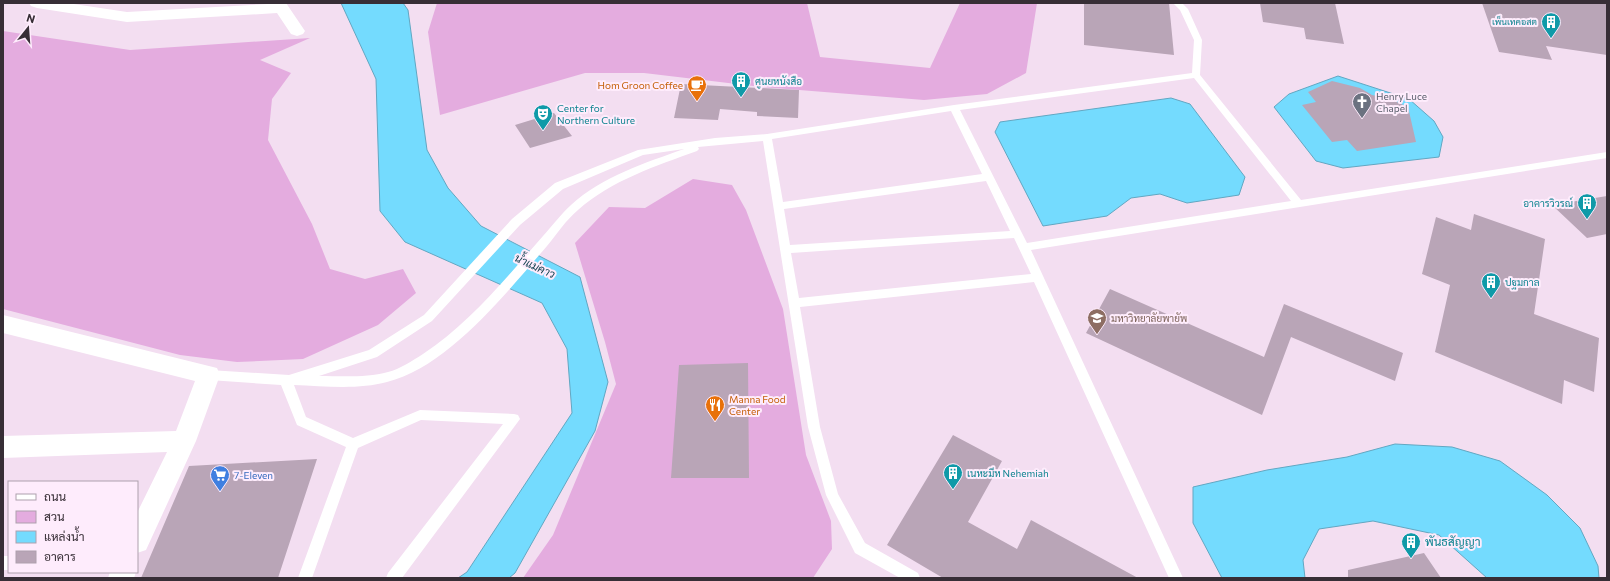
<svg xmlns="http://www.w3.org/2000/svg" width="1610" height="581" viewBox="0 0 1610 581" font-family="Commissioner,Sarabun,sans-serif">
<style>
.green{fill:#e4acdf}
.water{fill:#74dbfe;stroke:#62a7c2}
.building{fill:#b9a5b7}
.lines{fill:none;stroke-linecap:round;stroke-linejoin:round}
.lane{fill:#fff;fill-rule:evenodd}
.street{fill:#fff;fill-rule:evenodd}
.labels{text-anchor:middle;stroke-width:4;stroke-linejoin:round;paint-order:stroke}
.far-culture-label{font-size:9px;fill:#0d838f;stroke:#feecfc;text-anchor:end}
.culture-label{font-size:10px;fill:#0d838f;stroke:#feecfc;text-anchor:start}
.food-label{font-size:10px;fill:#c56008;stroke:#feecfc;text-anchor:end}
.worship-label{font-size:10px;fill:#5b616d;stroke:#feecfc;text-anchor:start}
.education-label{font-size:10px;fill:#785e54;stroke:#feecfc;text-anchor:start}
.shop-label{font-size:10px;fill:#366cbe;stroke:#feecfc;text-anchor:start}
.water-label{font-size:11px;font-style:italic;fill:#12414f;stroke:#feecfc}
.near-culture-label{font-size:12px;fill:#0d838f;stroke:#feecfc;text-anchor:start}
</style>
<rect width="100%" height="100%" fill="#f3def1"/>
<!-- green -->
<path class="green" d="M 437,3 L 807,3 L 820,57 L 930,68 L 960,3 L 1037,3 L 1026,73 L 987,94 L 924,100 L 762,87 L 644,73 L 585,73 L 440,115 L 428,32 Z
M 3,31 L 130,50 L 310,38 L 260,60 L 291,73 L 272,99 L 268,140 L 312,224 L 330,269 L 365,279 L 403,269 L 416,293 L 378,325 L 303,359 L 237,362 L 180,355 L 3,309 Z
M 693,179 L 732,185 L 746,210 L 783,309 L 806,455 L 831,521 L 832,549 L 813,578 L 523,578 L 553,535 L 616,384 L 605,342 L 575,243 L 609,207 L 645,208 Z"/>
<!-- water -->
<path class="water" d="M 341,3 L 403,3 L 408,10 L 427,150 L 448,188 L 481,226 L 580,277 L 608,382 L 595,431 L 515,573 L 509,578 L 458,578 L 467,572 L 572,413 L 567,349 L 542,303 L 405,242 L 380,211 L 376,79 Z
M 1338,76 L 1409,99 L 1434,121 L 1443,137 L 1439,157 L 1343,168 L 1316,161 L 1274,107 L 1289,94 Z
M 1171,98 L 1190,104 L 1245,177 L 1239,195 L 1187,203 L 1160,194 L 1131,198 L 1107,216 L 1043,226 L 995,132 L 1000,122 Z
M 1395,444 L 1452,447 L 1500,461 L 1547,495 L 1580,528 L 1598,566 L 1599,578 L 1487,578 L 1439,535 L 1373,521 L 1319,529 L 1303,560 L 1305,578 L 1222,578 L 1193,523 L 1193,487 L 1267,470 L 1347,457 Z"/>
<!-- building -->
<path class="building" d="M 1084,3 L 1169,3 L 1174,55 L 1084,45 Z
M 1260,3 L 1335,3 L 1344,44 L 1306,39 L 1304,28 L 1263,22 Z
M 1482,3 L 1607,3 L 1607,55 L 1546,46 L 1552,60 L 1499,52 Z
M 1332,81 L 1360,88 L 1372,95 L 1388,98 L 1408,107 L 1416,142 L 1357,151 L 1347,140 L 1332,142 L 1302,105 L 1316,102 L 1308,92 Z
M 681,84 L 799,90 L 798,118 L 757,116 L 757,112 L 720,109 L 718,120 L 674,118 Z
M 554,113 L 572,136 L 530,148 L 515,125 Z
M 1607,196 L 1607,234 L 1587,238 L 1552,205 Z
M 1474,214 L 1545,239 L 1534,314 L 1599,338 L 1594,392 L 1564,380 L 1562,404 L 1435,352 L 1450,285 L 1422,274 L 1436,217 L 1471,230 Z
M 1110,289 L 1264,357 L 1284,304 L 1403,353 L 1395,381 L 1291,337 L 1262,415 L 1086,333 Z
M 748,363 L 749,478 L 671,478 L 679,365 Z
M 953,435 L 1002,461 L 968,522 L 1017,549 L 1031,520 L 1138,578 L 943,578 L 887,545 Z
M 317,459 L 278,578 L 141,578 L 189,466 Z
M 1424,553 L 1441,578 L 1348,578 L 1348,570 Z"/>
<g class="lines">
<!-- lane -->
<path class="lane" d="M 1173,3 L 1182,3 L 1188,9 L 1202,40 L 1200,75 L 1301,200 L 1607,152 L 1607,158 L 1031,250 L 1183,578 L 1169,578 L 1034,282 L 800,307 L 820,427 L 838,494 L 865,543 L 918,573 L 920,578 L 900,578 L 855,553 L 826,495 L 808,427 L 763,141 L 698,147 L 699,149 L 697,151 C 656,166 612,180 578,210 C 566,220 557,234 547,246 C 507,292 448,367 387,382 C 358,390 324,386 294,385 L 306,417 L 353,438 L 420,410 L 514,414 L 518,415 L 520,419 L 402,578 L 386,578 L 388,573 L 503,424 L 421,420 L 358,448 L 312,578 L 298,578 L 346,447 L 297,425 L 281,385 L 209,380 L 205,379 L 203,375 L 205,371 L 209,370 L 289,375 L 369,350 L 424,315 L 512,219 L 555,183 L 638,150 L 715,138 L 767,134 L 954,105 L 1192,73 L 1194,40 L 1180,10 ZM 1194,78 L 1291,201 L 1027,243 L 960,110 ZM 951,111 L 982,174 L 783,202 L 772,139 ZM 684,149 C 645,163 603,176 571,205 C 561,214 552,226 543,236 C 506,278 470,323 423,354 C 412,361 400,369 388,372 C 366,378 341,376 319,376 L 377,357 L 432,321 L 520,225 L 563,189 L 643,155 ZM 986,181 L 1010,231 L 790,245 L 784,209 ZM 1014,238 L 1031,274 L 799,298 L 791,253 Z
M 3,556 L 9,556 L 9,570 L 3,570 Z"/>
<!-- street -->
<path class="street" d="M 29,3 L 67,3 L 127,12 L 286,3 L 305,31 L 303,34 L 297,36 L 291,34 L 277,13 L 127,22 L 37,8 L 31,6 Z
M 3,315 L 217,368 L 220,375 L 196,441 L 146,550 L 137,553 L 137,513 L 167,452 L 3,458 L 3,436 L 176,431 L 195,381 L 3,333 Z
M 110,572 L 136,572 L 134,578 L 108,578 Z"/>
</g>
<!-- icons -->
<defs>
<g id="building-pin" transform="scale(1)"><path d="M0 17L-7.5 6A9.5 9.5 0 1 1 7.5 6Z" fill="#0f9aa8" stroke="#feecfc"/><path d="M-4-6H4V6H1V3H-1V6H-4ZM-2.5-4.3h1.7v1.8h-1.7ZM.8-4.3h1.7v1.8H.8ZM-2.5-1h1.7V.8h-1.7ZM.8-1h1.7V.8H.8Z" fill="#fff"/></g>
<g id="cafe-pin" transform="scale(1)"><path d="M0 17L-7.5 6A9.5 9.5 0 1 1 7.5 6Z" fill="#e8710a" stroke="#feecfc"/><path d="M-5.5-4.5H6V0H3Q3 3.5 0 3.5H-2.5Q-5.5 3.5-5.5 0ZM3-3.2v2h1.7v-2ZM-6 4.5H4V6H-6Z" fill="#fff"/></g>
<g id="church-pin" transform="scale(1)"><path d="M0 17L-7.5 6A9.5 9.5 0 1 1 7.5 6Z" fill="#6b7280" stroke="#feecfc"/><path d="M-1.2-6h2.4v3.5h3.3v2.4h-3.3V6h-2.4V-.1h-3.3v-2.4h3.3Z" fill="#fff"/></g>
<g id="theatre-pin" transform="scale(1)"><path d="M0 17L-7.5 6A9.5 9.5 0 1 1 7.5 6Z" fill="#0f9aa8" stroke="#feecfc"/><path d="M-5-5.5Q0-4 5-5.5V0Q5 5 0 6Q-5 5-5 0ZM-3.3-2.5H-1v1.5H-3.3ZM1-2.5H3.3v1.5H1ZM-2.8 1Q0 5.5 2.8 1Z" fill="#fff"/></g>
<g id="university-pin" transform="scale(1)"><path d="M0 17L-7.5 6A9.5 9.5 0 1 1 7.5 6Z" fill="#8d6e63" stroke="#feecfc"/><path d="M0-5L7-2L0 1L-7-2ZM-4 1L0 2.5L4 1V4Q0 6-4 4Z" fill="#fff"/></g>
<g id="restaurant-pin" transform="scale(1)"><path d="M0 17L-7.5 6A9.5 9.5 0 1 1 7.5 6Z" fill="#e8710a" stroke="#feecfc"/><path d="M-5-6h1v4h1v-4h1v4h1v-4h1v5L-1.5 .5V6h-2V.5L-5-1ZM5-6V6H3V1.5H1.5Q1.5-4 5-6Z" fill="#fff"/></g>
<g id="supermarket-pin" transform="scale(1)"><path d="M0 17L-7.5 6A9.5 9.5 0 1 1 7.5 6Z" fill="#3f7fe0" stroke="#feecfc"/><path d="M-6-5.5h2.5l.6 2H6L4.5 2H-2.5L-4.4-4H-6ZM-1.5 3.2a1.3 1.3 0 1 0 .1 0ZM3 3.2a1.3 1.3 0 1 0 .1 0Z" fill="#fff"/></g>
</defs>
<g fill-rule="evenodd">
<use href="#building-pin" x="1551" y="22"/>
<use href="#building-pin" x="741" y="81"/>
<use href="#cafe-pin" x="697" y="85"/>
<use href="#church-pin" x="1362" y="102"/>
<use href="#theatre-pin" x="543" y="114"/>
<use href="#building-pin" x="1587" y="203"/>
<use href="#building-pin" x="1491" y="282"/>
<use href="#university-pin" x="1097" y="318"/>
<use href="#restaurant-pin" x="715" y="405"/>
<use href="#building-pin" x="953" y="473"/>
<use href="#supermarket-pin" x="220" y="475"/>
<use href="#building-pin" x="1411" y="542"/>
</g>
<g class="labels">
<!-- far-culture labels -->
<g class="far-culture-label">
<text x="1537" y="25">เพ็นเทคอสต</text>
</g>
<!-- culture labels -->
<g class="culture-label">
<text x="755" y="85">ศูนยหนังสือ</text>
<text x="557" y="112">Center for<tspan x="557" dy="12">Northern Culture</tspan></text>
<text x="1573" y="207" text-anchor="end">อาคารวิวรณ์</text>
<text x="1505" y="286">ปฐมกาล</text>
<text x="967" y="477">เนหะมีห Nehemiah</text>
</g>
<!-- food labels -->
<g class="food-label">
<text x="683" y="89">Hom Groon Coffee</text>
<text x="729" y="403" text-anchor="start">Manna Food<tspan x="729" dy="12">Center</tspan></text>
</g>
<!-- worship labels -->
<g class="worship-label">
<text x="1376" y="100">Henry Luce<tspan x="1376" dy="12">Chapel</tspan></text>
</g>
<!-- education labels -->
<g class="education-label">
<text x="1111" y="322">มหาวิทยาลัยพายัพ</text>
</g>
<!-- shop labels -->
<g class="shop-label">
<text x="234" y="479">7-Eleven</text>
</g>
<!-- water labels -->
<g class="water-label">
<text transform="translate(535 266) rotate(25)" y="4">น้ำแม่คาว</text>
</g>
<!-- near-culture labels -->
<g class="near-culture-label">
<text x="1425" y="546">พันธสัญญา</text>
</g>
</g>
<!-- border -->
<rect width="1610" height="581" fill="none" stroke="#372e36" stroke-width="8"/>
<!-- legend -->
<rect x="8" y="481" width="130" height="92" fill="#feecfc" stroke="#aea0ad"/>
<rect x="16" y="494" width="20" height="6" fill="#ffffff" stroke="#aea0ad"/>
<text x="44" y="501" font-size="12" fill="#372e36">ถนน</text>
<rect x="16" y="511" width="20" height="12" fill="#e4acdf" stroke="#aea0ad"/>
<text x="44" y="521" font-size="12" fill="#372e36">สวน</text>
<rect x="16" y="531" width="20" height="12" fill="#74dbfe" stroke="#aea0ad"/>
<text x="44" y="541" font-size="12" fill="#372e36">แหล่งน้ำ</text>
<rect x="16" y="551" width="20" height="12" fill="#b9a5b7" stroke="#aea0ad"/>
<text x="44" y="561" font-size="12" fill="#372e36">อาคาร</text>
<!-- north arrow -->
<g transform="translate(28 28) rotate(17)" stroke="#feecfc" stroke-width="3" paint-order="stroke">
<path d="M0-3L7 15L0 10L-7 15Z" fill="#372e36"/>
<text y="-6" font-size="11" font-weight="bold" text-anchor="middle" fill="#372e36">N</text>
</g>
</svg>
